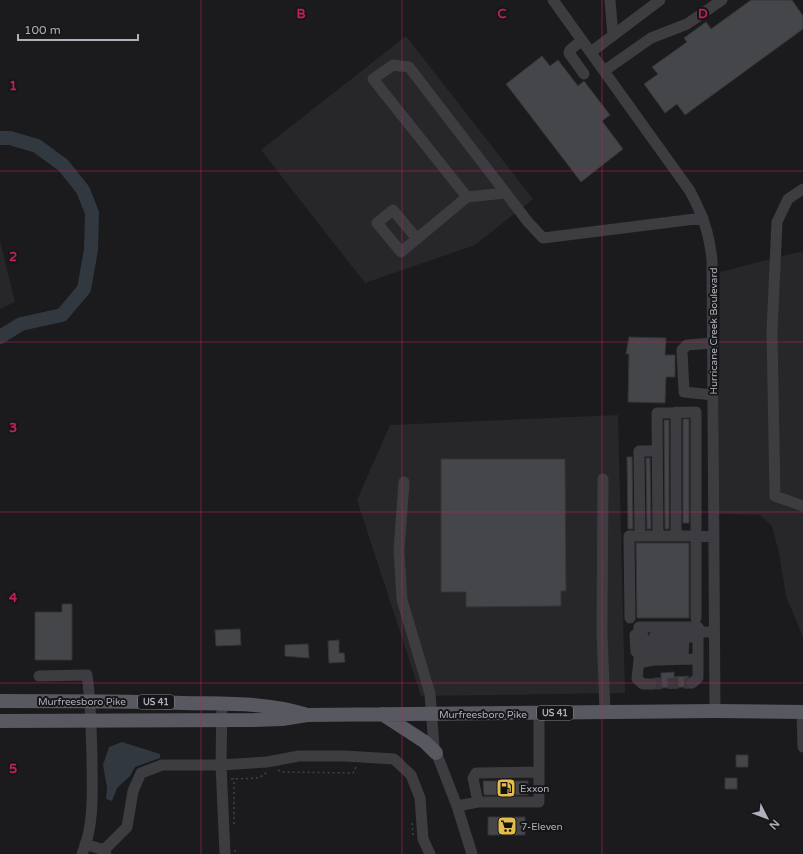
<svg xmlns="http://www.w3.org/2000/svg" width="803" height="854" viewBox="0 0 803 854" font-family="'Varela Round',sans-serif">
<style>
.built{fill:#272629}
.water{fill:#313840}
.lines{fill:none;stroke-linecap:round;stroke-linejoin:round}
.river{stroke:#313840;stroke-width:14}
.building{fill:#454649;stroke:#353538}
.minor-tunnel{stroke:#38383c;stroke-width:11;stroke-dasharray:11 5.5;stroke-linecap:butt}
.path{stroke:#424348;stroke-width:1.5;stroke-dasharray:2 3;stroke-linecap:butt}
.minor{stroke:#3c3c41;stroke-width:11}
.major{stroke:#585960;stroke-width:14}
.grid{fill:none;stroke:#c12060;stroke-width:1;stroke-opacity:0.55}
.labels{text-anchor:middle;stroke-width:4;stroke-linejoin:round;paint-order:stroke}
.shield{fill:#161517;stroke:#80828a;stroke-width:1}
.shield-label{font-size:9px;font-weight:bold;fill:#aeb1bb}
.street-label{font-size:10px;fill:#aeb1bb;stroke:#161517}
.poi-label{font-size:10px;fill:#aeb1bb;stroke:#161517;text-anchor:start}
.grid-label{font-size:13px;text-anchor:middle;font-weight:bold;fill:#c12060;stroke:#161517;stroke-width:4;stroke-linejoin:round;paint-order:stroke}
</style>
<rect width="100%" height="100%" fill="#1b1a1c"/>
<!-- built -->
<path class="built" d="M 406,36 L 533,199 L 475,245 L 365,283 L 261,150 Z
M 0,241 L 15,302 L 0,309 Z
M 803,251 L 803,637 L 786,596 L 779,553 L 772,526 L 760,515 L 718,514 L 720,272 Z
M 618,415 L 625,693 L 421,696 L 357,500 L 390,425 Z"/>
<!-- water -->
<path class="water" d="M 122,742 L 160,754 L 160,758 L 135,767 L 130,776 L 117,788 L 112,801 L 106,799 L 107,788 L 103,765 L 109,747 Z"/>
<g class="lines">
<!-- river -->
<path class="river" d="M 0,138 L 10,138 L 37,146 L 63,165 L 83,190 L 92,213 L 91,250 L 84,289 L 62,315 L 21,324 L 0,337"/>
</g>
<!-- building -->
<path class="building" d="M 751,0 L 792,0 L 803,16 L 803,29 L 685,115 L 677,104 L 665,113 L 644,84 L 658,74 L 652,67 L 687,42 L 684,38 L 706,22 L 711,29 Z
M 542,56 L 550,66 L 558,60 L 578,86 L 584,81 L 610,115 L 602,121 L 623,149 L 581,182 L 506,84 Z
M 629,337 L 666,338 L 665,355 L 675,355 L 675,377 L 666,377 L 665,403 L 628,402 L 629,354 L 626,354 Z
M 683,419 L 689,419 L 689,523 L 683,523 Z
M 664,420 L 669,420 L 669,529 L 665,529 Z
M 627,457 L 632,457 L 633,529 L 628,529 Z
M 646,458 L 650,458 L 651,529 L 647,529 Z
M 441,459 L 565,459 L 566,591 L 561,591 L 561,606 L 466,607 L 466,592 L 441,592 Z
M 636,543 L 689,543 L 689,618 L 637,618 Z
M 62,604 L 72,604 L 72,660 L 35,660 L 35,612 L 62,612 Z
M 240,629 L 241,645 L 216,646 L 215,630 Z
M 339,640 L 339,653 L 344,653 L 345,662 L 329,663 L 328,641 Z
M 308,644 L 309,658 L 285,656 L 285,645 Z
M 674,672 L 674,677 L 689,676 L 685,681 L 686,687 L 657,688 L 658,684 L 654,678 L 661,678 L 661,673 Z
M 736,755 L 748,755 L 748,767 L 736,767 Z
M 725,778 L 737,778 L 737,789 L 725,789 Z
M 483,781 L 528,781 L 528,795 L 484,795 Z
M 488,817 L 525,817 L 525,835 L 488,835 Z"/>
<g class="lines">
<!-- minor-tunnel -->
<path class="minor-tunnel" d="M 651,684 L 692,683"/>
<!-- path -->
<path class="path" d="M 278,770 L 283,772 L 353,773 L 356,767
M 231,779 L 259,778 L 267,772
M 412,823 L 413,835
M 234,824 L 234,778
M 235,850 L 236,854"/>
<!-- minor -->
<path class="minor" d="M 553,0 L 690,191 C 703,216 709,232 712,260 L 715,711
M 610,0 L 613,36
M 582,40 L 570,50 L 569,53 L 584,74
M 591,52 L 660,0
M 604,71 L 651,38 L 687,24 L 722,0
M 803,189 L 788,199 L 777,222 L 772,332 L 775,496 L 803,506
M 506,193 L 467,197 L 373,79 L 393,65 L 409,67 L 528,222 L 543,238 L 703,218
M 417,239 L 393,210 L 377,223 L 401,252 L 467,197
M 713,343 L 687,345 L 682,350 L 684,392 L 713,395
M 696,412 L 696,536 L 658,536 L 657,413 Z
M 603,479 L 602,633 L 605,712
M 404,482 L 399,550 L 402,600 L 430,694 L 434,747 L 457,806 L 472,854
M 640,536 L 639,451 L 657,451
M 676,536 L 676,412
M 630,618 L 629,536 L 658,536
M 696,618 L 696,536 L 714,537
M 644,651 L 643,636 L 639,632 L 639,627 L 698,627 L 701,632
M 636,652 L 635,635 L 639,632
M 639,659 L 637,679 L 643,684 L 651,684
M 683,659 L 684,637
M 653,660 L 654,637 L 693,637 L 701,632 L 708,632
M 664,660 L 664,637
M 673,660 L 674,637
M 639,663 L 653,660 L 697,659
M 39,676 L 87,675 C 91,702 91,729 92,757 C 92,789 95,824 82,854
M 692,683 L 698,678 L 698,634
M 222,703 L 221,765 L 267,762 L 299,756 L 345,756 L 394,759 L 411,775 L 420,798 L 423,839 L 430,854
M 802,712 L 803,747
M 478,802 L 473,778 L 476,773 L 539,772
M 457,806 L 478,802 L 539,802 L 539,713
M 85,844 L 104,850 L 106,854
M 104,850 L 127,827 L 133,791 L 141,773 L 162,765 L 221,765 L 225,854"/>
<!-- major -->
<path class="major" d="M 0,701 C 61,701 122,701 183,703 C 224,704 265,702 304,714
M 382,714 L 425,742 L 436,753
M 0,721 L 253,720 L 282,719 L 307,715 L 715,711 L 803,712"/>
</g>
<!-- grid -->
<path class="grid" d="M 201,0 L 201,854M 402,0 L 402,854M 602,0 L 602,854M 0,171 L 803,171M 0,342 L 803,342M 0,512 L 803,512M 0,683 L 803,683"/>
<!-- icons -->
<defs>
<g id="fuel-square" transform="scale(1)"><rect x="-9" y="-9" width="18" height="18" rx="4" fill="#e3bc4c" stroke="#161517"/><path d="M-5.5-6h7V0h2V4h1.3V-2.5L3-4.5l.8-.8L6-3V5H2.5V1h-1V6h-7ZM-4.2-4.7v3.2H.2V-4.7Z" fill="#111"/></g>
<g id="supermarket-square" transform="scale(1)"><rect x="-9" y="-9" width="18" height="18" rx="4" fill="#e3bc4c" stroke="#161517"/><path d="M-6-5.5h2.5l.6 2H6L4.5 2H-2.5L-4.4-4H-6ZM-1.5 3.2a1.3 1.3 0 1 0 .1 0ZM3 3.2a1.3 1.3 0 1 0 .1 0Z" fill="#111"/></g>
</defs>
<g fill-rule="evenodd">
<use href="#fuel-square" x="506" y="788"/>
<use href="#supermarket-square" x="507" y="826"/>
</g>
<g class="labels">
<!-- shield labels -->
<g class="shield">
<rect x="138" y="695" width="36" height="14" rx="3"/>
<rect x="537" y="706" width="36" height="14" rx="3"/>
</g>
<g class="shield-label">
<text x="156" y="705">US 41</text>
<text x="555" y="716">US 41</text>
</g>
<!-- street labels -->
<g class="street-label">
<text transform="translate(713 331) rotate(-90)" y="4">Hurricane Creek Boulevard</text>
<text x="82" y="705">Murfreesboro Pike</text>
<text x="483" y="718">Murfreesboro Pike</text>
</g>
<!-- poi labels -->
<g class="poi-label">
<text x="520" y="792">Exxon</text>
<text x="521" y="830">7-Eleven</text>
</g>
</g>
<g class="grid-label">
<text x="301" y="18">B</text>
<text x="502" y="18">C</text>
<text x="703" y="18">D</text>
<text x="13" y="90">1</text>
<text x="13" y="261">2</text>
<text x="13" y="432">3</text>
<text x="13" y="602">4</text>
<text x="13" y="773">5</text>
</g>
<!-- north arrow -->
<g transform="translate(767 818) rotate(132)" stroke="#161517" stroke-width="3" paint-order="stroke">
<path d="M0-3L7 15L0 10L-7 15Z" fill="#aeb1bb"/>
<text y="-6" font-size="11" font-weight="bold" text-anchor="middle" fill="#aeb1bb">N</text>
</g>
<!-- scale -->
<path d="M18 34v6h120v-6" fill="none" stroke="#aeb1bb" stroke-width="2"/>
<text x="24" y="34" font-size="12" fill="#aeb1bb" stroke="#161517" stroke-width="3" paint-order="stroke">100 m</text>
</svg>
